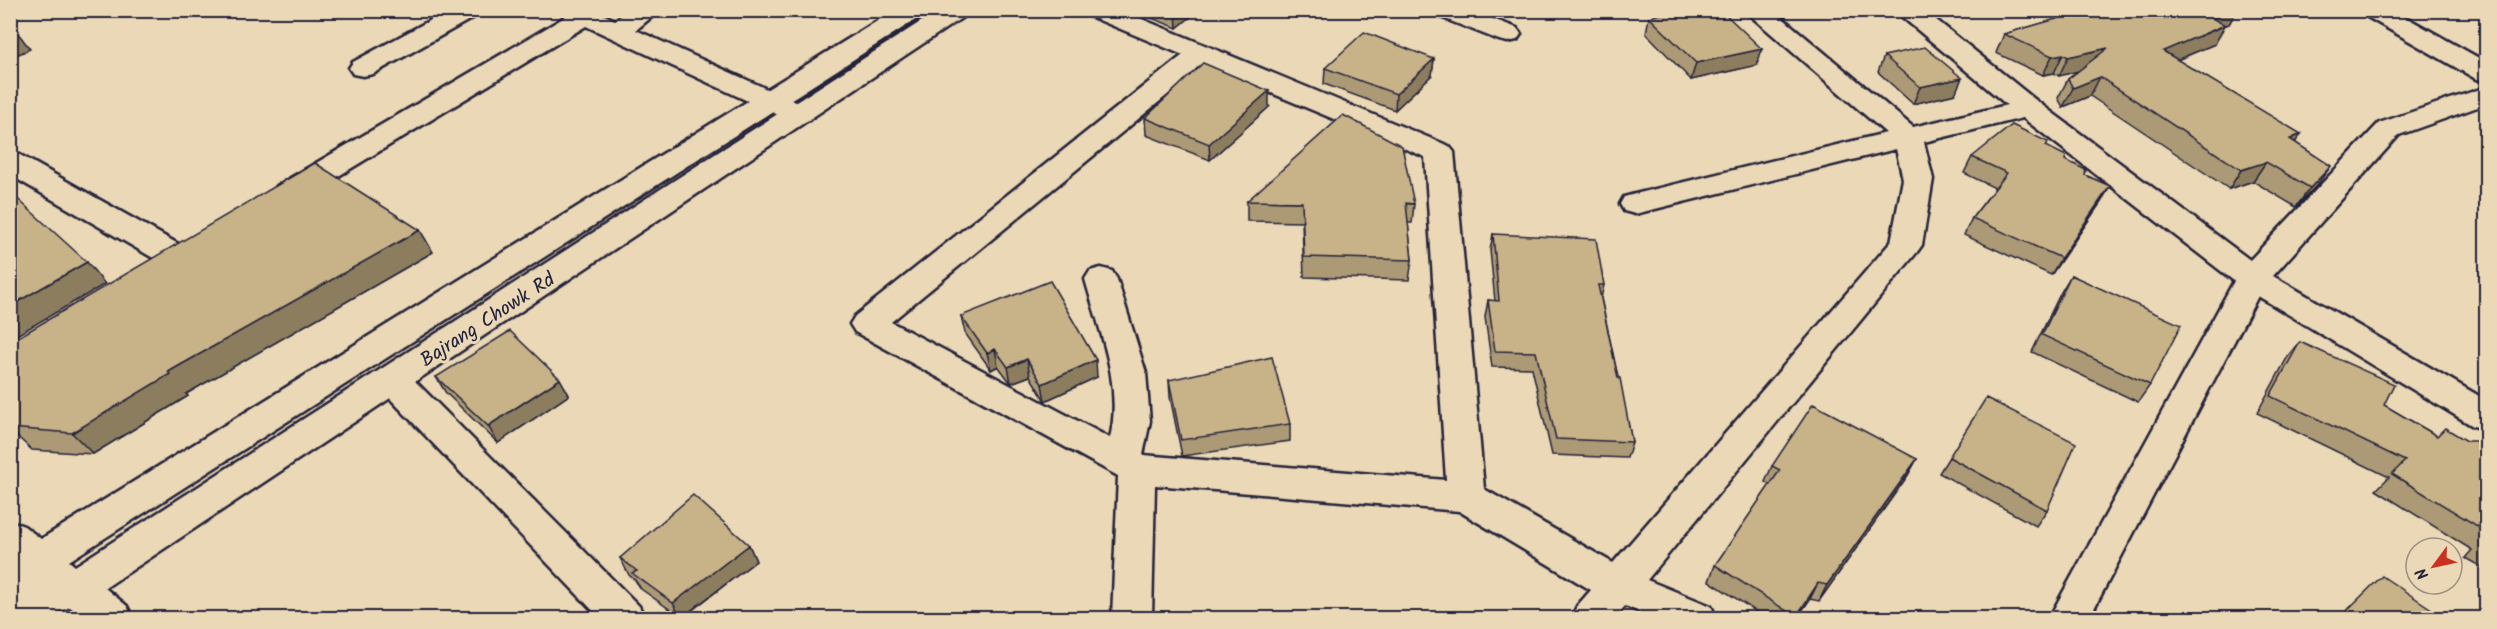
<svg xmlns="http://www.w3.org/2000/svg" width="2497" height="629" viewBox="0 0 2497 629" font-family="Kalam,sans-serif">
<style>
.lines{fill:none;stroke-linecap:round;stroke-linejoin:round}
.minor-casing{stroke:#22223b;stroke-width:5}
.tertiary-casing{stroke:#22223b;stroke-width:5}
.minor{fill:#ebd8b6;fill-rule:evenodd}
.tertiary{fill:#ebd8b6;fill-rule:evenodd}
.wall{fill:#ac9975;stroke:#22223b;stroke-width:1.5}
.shaded-wall{fill:#8c7d5f;stroke:#22223b;stroke-width:1.5}
.building{fill:#c8b288;stroke:#22223b;stroke-width:1.5}
.labels{text-anchor:middle;stroke-width:6;stroke-linejoin:round;paint-order:stroke}
.street-label{font-size:20px;fill:#22223b;stroke:#ebd8b6}
</style>
<rect width="100%" height="100%" fill="#ebd8b6"/>
<filter id="ink" filterUnits="userSpaceOnUse"><feTurbulence type="fractalNoise" baseFrequency=".0167" numOctaves="2"/><feDisplacementMap in="SourceGraphic" scale="12" xChannelSelector="R" yChannelSelector="G"/><feConvolveMatrix kernelMatrix="1 2 1 2 8 2 1 2 1" color-interpolation-filters="sRGB"/></filter>
<g filter="url(#ink)">
<g class="lines">
<!-- minor casing -->
<g class="minor-casing">
<path id="minor" d="M 449,10 L 482,10 L 478,15 L 373,74 L 363,76 L 353,74 L 349,68 L 353,62 Z
M 559,10 L 594,10 L 615,20 L 629,10 L 660,10 L 636,30 L 809,108 L 813,114 L 809,120 L 799,123 L 789,120 L 586,26 L 299,200 L 288,203 L 277,200 L 273,193 L 277,186 L 565,17 Z
M 1083,10 L 1120,10 L 1449,146 L 1454,152 L 1484,489 L 1613,563 L 1891,242 L 1903,179 L 1896,149 L 1635,214 L 1624,211 L 1620,204 L 1624,197 L 1635,194 L 1886,133 L 1744,10 L 1773,10 L 1913,127 L 2007,105 L 1894,10 L 1924,10 L 2038,102 L 2250,260 L 2379,123 L 2486,87 L 2486,104 L 2399,135 L 2273,276 L 2486,400 L 2486,429 L 2473,426 L 2258,296 L 2089,618 L 2049,618 L 2234,281 L 2023,118 L 1924,142 L 1933,179 L 1922,245 L 1917,252 L 1647,580 L 1711,606 L 1717,618 L 1654,618 L 1625,606 L 1615,618 L 1571,618 L 1577,606 L 1591,590 L 1459,511 L 1155,485 L 1152,618 L 1112,618 L 1118,476 L 855,332 L 850,324 L 855,316 L 1183,55 L 1087,15 ZM 1204,65 L 1425,157 L 1446,480 L 1143,455 L 1150,421 L 1146,373 L 1117,279 L 1112,271 L 1101,268 L 1090,271 L 1085,279 C 1099,330 1123,385 1110,438 L 891,322 Z
M 1431,10 L 1469,10 L 1517,28 L 1521,34 L 1517,40 L 1508,42 L 1499,40 L 1435,15 Z
M 2360,10 L 2393,10 L 2486,62 L 2486,81 L 2476,79 L 2364,15 Z
M 10,153 L 20,155 L 189,250 L 194,258 L 189,266 L 178,269 L 167,266 L 10,175 Z
M 393,367 L 405,371 L 639,606 L 645,618 L 600,618 L 381,389 L 376,380 L 381,371 Z"/>
</g>
<!-- tertiary casing -->
<g class="tertiary-casing">
<path id="tertiary" d="M 895,10 L 927,10 L 923,15 L 69,561 L 75,566 L 939,10 L 970,10 L 966,15 L 105,588 L 127,606 L 133,618 L 84,618 L 70,607 L 44,618 L 10,618 L 10,567 L 14,562 L 10,559 L 10,521 L 24,526 L 41,539 Z"/>
</g>
<!-- minor -->
<use href="#minor" class="minor"/>
<!-- tertiary -->
<use href="#tertiary" class="tertiary"/>
</g>
<!-- wall -->
<path class="wall" d="M 1131,10 L 1199,10 L 1177,28 Z
M 2088,10 L 2237,10 L 2229,24 L 2225,25 L 2215,44 L 2177,60 L 2295,142 L 2317,185 L 2296,207 L 2253,181 L 2229,189 L 2090,96 L 2063,107 L 2058,98 L 2068,79 L 2078,71 L 2059,76 L 2054,73 L 2043,75 L 1996,53 L 2004,34 Z
M 1649,17 L 1757,65 L 1691,80 L 1646,33 Z
M 1884,56 L 1955,94 L 1913,104 L 1878,72 Z
M 1434,59 L 1432,75 L 1395,110 L 1324,84 L 1325,68 Z
M 1269,107 L 1210,160 L 1146,135 L 1145,118 Z
M 2046,146 L 2085,175 L 2110,186 L 2101,202 L 2051,275 L 1964,235 L 1972,218 L 1995,188 L 1964,173 L 1972,157 Z
M 1247,201 L 1414,204 L 1412,223 L 1408,223 L 1412,260 L 1409,280 L 1304,277 L 1302,222 L 1247,221 Z
M 1493,234 L 1604,285 L 1601,298 L 1632,442 L 1627,458 L 1552,455 L 1532,368 L 1492,367 L 1485,317 L 1488,300 L 1495,301 L 1490,250 Z
M 433,252 L 186,394 L 188,396 L 93,454 L 32,450 L 10,430 L 10,342 Z
M 2071,275 L 2150,385 L 2138,402 L 2032,352 L 2061,292 Z
M 961,316 L 1097,377 L 1045,401 L 1030,376 L 1011,383 L 998,366 L 991,370 L 965,333 Z
M 2300,342 L 2384,405 L 2437,436 L 2487,446 L 2487,570 L 2465,558 L 2472,550 L 2376,490 L 2389,477 L 2257,413 L 2287,358 Z
M 436,377 L 560,379 L 569,395 L 498,443 L 446,393 Z
M 1169,380 L 1290,424 L 1290,441 L 1182,456 L 1170,397 Z
M 1949,457 L 2047,510 L 2036,526 L 1939,473 Z
M 1917,459 L 1908,475 L 1819,601 L 1810,599 L 1797,618 L 1766,618 L 1709,581 L 1715,565 L 1770,485 L 1765,482 L 1772,466 Z
M 749,545 L 756,561 L 682,618 L 641,589 L 635,580 L 629,575 L 620,558 Z"/>
<!-- shaded-wall -->
<path class="shaded-wall" d="M 1179,10 L 1199,10 L 1177,28 L 1176,12 Z
M 2227,10 L 2237,10 L 2229,24 L 2200,36 L 2210,17 Z
M 2225,25 L 2215,44 L 2152,70 L 2163,51 Z
M 18,33 L 30,49 L 10,58 L 10,36 Z
M 2108,48 L 2098,66 L 2059,76 L 2068,57 Z
M 1762,49 L 1757,65 L 1691,80 L 1696,63 Z
M 2063,54 L 2054,73 L 2043,75 L 2052,56 Z
M 1434,59 L 1432,75 L 1395,110 L 1396,94 Z
M 2100,77 L 2090,96 L 2063,107 L 2073,88 Z
M 1962,78 L 1955,94 L 1913,104 L 1920,87 Z
M 1269,91 L 1269,107 L 1210,160 L 1209,144 Z
M 2301,134 L 2288,153 L 2290,139 Z
M 2266,162 L 2253,181 L 2229,189 L 2241,170 Z
M 2331,166 L 2317,185 L 2296,207 L 2310,188 Z
M 2110,186 L 2101,202 L 2051,275 L 2061,258 Z
M 420,230 L 433,252 L 186,394 L 188,396 L 93,454 L 72,433 L 168,372 Z
M 87,262 L 105,284 L 10,339 L 10,306 Z
M 995,349 L 998,366 L 991,370 L 987,353 Z
M 1027,359 L 1030,376 L 1011,383 L 1008,367 Z
M 1096,360 L 1097,377 L 1045,401 L 1042,384 Z
M 560,379 L 569,395 L 498,443 L 488,426 Z
M 1917,459 L 1908,475 L 1819,601 L 1827,585 Z
M 749,545 L 756,561 L 681,618 L 673,603 Z
M 1818,583 L 1810,599 L 1797,618 L 1795,618 Z"/>
<!-- building -->
<path class="building" d="M 1679,10 L 1721,10 L 1762,49 L 1696,63 L 1649,17 Z
M 2088,10 L 2227,10 L 2210,17 L 2225,25 L 2163,51 L 2301,134 L 2290,139 L 2331,166 L 2310,188 L 2266,162 L 2241,170 L 2100,77 L 2073,88 L 2068,79 L 2108,48 L 2068,57 L 2063,54 L 2052,56 L 2004,34 Z
M 10,29 L 18,33 L 10,36 Z
M 1364,32 L 1434,59 L 1396,94 L 1325,68 Z
M 1925,47 L 1962,78 L 1920,87 L 1884,56 Z
M 1203,63 L 1269,91 L 1209,144 L 1145,118 Z
M 1343,115 L 1402,146 L 1414,204 L 1406,203 L 1412,260 L 1304,257 L 1302,202 L 1247,201 Z
M 2012,125 L 2048,142 L 2046,146 L 2066,156 L 2065,160 L 2086,170 L 2085,175 L 2110,186 L 2061,258 L 1972,218 L 2007,173 L 1972,157 Z
M 315,163 L 420,230 L 168,372 L 170,374 L 72,433 L 10,428 L 10,342 Z
M 10,192 L 87,262 L 10,306 Z
M 1493,234 L 1596,239 L 1604,285 L 1598,285 L 1618,378 L 1620,378 L 1632,442 L 1556,439 L 1536,352 L 1495,351 L 1488,300 L 1499,301 Z
M 2071,275 L 2181,325 L 2150,385 L 2042,335 Z
M 1050,281 L 1096,360 L 1042,384 L 1027,359 L 1008,367 L 995,349 L 987,353 L 961,316 Z
M 510,331 L 560,379 L 488,426 L 436,377 Z
M 2300,342 L 2394,384 L 2384,405 L 2437,436 L 2445,428 L 2467,441 L 2479,441 L 2487,446 L 2487,532 L 2392,474 L 2405,461 L 2270,396 Z
M 1272,357 L 1290,424 L 1181,440 L 1169,380 Z
M 1986,398 L 2076,443 L 2047,510 L 1949,457 Z
M 1813,404 L 1917,459 L 1827,585 L 1818,583 L 1796,617 L 1715,565 L 1780,470 L 1772,466 Z
M 693,495 L 749,545 L 673,603 L 632,573 L 637,571 L 620,558 Z
M 2487,537 L 2487,544 L 2482,542 Z
M 2382,576 L 2445,618 L 2347,618 L 2342,615 Z"/>
</g>
<g class="labels">
<!-- street labels -->
<g class="street-label">
<text transform="translate(487 319) rotate(-33)" y="7">Bajrang Chowk Rd</text>
</g>
</g>
<!-- margin -->
<rect width="2497" height="629" fill="none" stroke="#ebd8b6" stroke-width="36"/>
<rect x="18" y="18" width="2461" height="593" fill="none" stroke="#22223b" stroke-width="2" filter="url(#ink)"/>
<!-- north arrow -->
<g transform="translate(2434 566) rotate(237)"><circle r="28" fill="#ebd8b6" stroke="#9b8f85" stroke-width="1.5"/>
<path d="M0-4.5L10 22L0 15L-10 22Z" fill="#c8321e"/>
<text y="-9" font-size="16" font-weight="bold" text-anchor="middle" fill="#22223b">N</text>
</g>
</svg>
